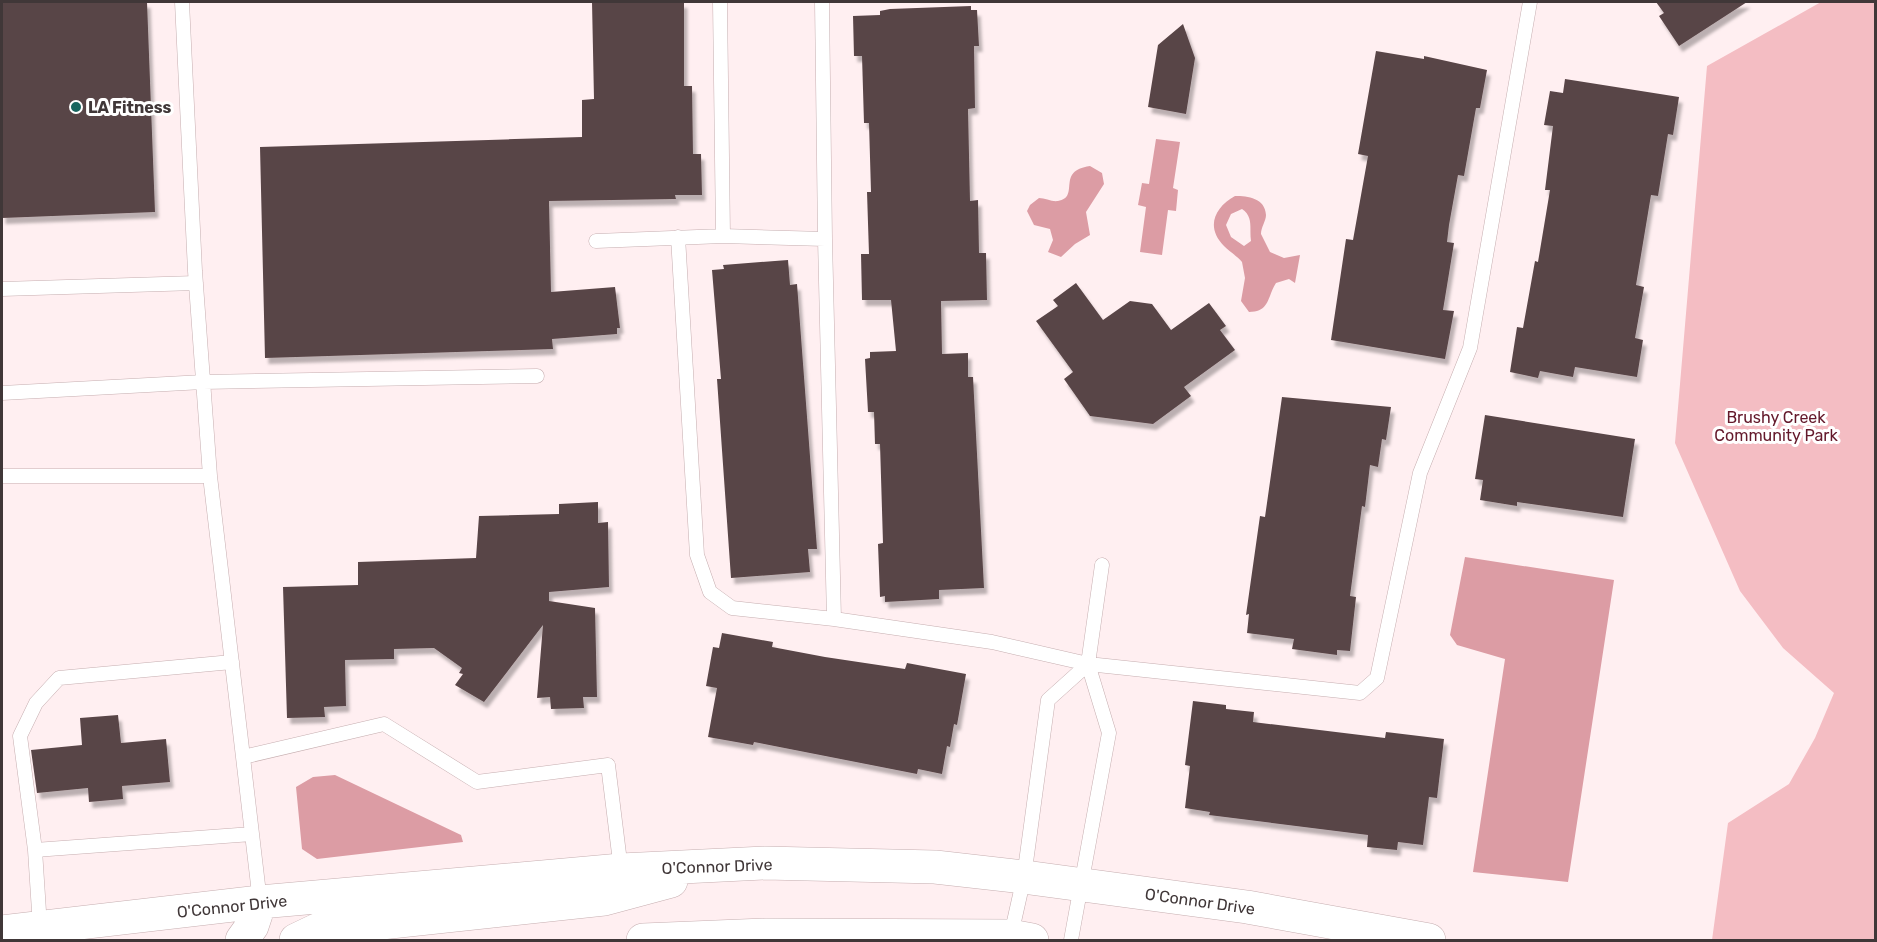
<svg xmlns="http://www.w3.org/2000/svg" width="1877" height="942" viewBox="0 0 1877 942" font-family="Rubik,sans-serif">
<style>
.green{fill:#f4bdc3}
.water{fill:#dc9ca4;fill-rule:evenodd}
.building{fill:#594547;filter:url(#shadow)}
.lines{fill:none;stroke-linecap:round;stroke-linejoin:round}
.service-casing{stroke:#c6aeb0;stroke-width:15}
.secondary-casing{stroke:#c6aeb0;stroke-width:34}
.service{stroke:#fff;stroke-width:14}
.secondary{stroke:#fff;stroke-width:33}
.poi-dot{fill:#18655f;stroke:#fff;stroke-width:2}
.labels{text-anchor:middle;stroke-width:6;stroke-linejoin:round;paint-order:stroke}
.poi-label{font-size:16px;font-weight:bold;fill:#403738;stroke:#fff;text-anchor:start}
.park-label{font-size:16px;fill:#64192b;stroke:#fff}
.street-label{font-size:16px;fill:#403738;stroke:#fff}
</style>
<defs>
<filter id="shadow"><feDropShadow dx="3.5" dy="6" stdDeviation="1.5" flood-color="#0004"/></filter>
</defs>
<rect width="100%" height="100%" fill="#ffeff1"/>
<!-- green -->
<path class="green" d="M 1821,2 L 1875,2 L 1875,940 L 1712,940 L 1728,823 L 1789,784 L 1815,738 L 1834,693 L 1783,648 L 1740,591 L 1675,443 L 1707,66 Z"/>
<!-- water -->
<path class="water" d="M 1156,139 L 1180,142 L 1173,188 L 1178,190 L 1176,211 L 1168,210 L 1162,255 L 1140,252 L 1146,207 L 1138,205 L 1142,183 L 1149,184 Z
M 1090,166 L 1102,173 L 1104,184 L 1086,212 L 1090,235 L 1075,244 L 1061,257 L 1048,252 L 1053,240 L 1050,229 L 1034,225 L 1027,211 L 1030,205 L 1039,198 C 1045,198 1052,202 1058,201 C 1081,197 1055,171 1090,166 Z
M 1235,196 C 1248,196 1265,198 1266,215 C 1266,221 1261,227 1261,234 L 1270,252 L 1284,258 L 1300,255 L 1295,283 L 1289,279 L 1276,283 C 1267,297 1270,312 1249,312 L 1241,301 L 1245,278 L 1242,262 C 1237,256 1230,252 1224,246 C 1205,227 1215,207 1235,196 ZM 1242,209 C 1254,217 1249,229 1251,241 L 1244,246 L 1231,237 L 1226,225 L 1231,214 Z
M 1465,557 L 1614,580 L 1568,882 L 1473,872 L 1505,659 L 1457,645 L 1450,635 Z
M 335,775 L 461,835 L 463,842 L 317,859 L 302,849 L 296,787 L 313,777 Z"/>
<!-- building -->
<path class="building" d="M 2,2 L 147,2 L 155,212 L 2,218 Z
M 592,2 L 684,2 L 684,86 L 692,86 L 693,154 L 701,154 L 702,195 L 675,195 L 676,199 L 549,201 L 551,292 L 615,287 L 620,328 L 617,328 L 617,334 L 552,339 L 553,349 L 265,358 L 260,147 L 582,137 L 582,100 L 594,99 Z
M 1656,2 L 1747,2 L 1679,46 L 1659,16 L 1664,13 Z
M 971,6 L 971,10 L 977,10 L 979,46 L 974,46 L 975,108 L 968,109 L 970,201 L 978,200 L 979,253 L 986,253 L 987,300 L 941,301 L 942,354 L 968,353 L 968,377 L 973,377 L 984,588 L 939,590 L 939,599 L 885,602 L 885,596 L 880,597 L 878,544 L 883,543 L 880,444 L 875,444 L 874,412 L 868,412 L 865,359 L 870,358 L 870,352 L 896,351 L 891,300 L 862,300 L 861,254 L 869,254 L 867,192 L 871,192 L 869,123 L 864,123 L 862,56 L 854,56 L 853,16 L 880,15 L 880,11 L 890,9 Z
M 1183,24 L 1195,58 L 1186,114 L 1148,107 L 1158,45 Z
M 1376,51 L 1424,59 L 1424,56 L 1487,70 L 1480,108 L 1476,108 L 1464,176 L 1458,175 L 1449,225 L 1447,242 L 1454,243 L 1443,310 L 1454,311 L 1445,359 L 1331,340 L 1346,239 L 1353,240 L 1368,156 L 1358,154 Z
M 1565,79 L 1679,97 L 1673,135 L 1668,134 L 1658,196 L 1651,195 L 1636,285 L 1644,287 L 1635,338 L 1643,340 L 1637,377 L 1575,367 L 1573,377 L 1540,371 L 1538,378 L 1510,372 L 1517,327 L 1523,328 L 1535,261 L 1538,262 L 1550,190 L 1545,190 L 1553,126 L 1544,125 L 1550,91 L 1563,93 Z
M 788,260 L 790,285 L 797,284 L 817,549 L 808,549 L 810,572 L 731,578 L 717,379 L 721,379 L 712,270 L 724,269 L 723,265 Z
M 1076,283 L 1103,320 L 1130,301 L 1152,304 L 1171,330 L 1209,303 L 1226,326 L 1220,330 L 1235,350 L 1184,387 L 1191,396 L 1153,424 L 1090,416 L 1064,379 L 1073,372 L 1036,321 L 1058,306 L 1053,300 Z
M 1282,397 L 1391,407 L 1386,440 L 1382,439 L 1378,467 L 1370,465 L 1365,507 L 1362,506 L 1350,596 L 1356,597 L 1350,651 L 1337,650 L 1337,655 L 1292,649 L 1294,639 L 1247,633 L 1249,614 L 1246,615 L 1260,516 L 1265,517 Z
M 1485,415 L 1635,439 L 1623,517 L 1517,502 L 1517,506 L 1480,500 L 1483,480 L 1475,479 Z
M 598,502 L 598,523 L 608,522 L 609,587 L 549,592 L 549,601 L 595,608 L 597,697 L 583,697 L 584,708 L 551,709 L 550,697 L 537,698 L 543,625 L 484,702 L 455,685 L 463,674 L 459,673 L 462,668 L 434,648 L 394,649 L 394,659 L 345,660 L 346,706 L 324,707 L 325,717 L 287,718 L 283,587 L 358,585 L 358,562 L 476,558 L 479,516 L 559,514 L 559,504 Z
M 722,633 L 773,642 L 772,647 L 825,657 L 905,669 L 907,663 L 966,674 L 957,725 L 954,724 L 950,747 L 947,746 L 942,774 L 918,769 L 917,774 L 754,742 L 753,745 L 708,737 L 717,688 L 706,686 L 713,647 L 719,648 Z
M 1193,701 L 1226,705 L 1226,709 L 1254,712 L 1253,722 L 1385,738 L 1386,732 L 1444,739 L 1437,798 L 1429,797 L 1423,845 L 1398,842 L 1397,850 L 1367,847 L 1368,835 L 1209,815 L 1210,812 L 1185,808 L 1190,766 L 1185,765 Z
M 118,715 L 121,743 L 166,739 L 170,782 L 122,786 L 123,799 L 89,802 L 88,788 L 37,793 L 31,750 L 82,745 L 80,718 Z"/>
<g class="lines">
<!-- service casing -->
<g class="service-casing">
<path id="service" d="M 182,2 L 195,271 L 210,476
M 720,2 L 723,236
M 822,2 L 825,239
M 678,237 L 697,555 L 710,592 L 732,608 L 834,619 L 992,642 L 1088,664 L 1360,693 L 1377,678 L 1420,473 L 1470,348 L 1530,2
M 596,241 L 723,236 L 825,239 L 834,619
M 2,289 L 196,283
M 2,393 L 203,382 L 537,376
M 2,476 L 210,476 L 260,902
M 243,757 L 384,724 L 477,782 L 608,765 L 621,870
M 35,850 L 20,736 L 36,703 L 59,678 L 232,662
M 40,927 L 35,850 L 252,834
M 1011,935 L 1024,877 L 1048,700 L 1088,664
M 1071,940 L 1109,733 L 1088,664 L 1102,565"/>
</g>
<!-- secondary casing -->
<g class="secondary-casing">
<path id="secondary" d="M 2,932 L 260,902 L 621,870 L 765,863 L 935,867 L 1024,877 L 1247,907 L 1429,940
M 242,940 L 252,926 L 260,902
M 296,940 L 317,930 L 604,899 L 671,881
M 643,940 L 766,935 L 1011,936 L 1032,940"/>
</g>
<!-- service -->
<use href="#service" class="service"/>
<!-- secondary -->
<use href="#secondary" class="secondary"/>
</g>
<!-- markers -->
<circle class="poi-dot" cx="76" cy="107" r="6"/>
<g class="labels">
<!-- poi labels -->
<g class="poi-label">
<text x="88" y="113">LA Fitness</text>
</g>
<!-- park labels -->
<g class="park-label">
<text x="1776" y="423">Brushy Creek<tspan x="1776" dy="18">Community Park</tspan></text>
</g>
<!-- street labels -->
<g class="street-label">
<text transform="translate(717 866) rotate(-2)" y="6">O'Connor Drive</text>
<text transform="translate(1200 901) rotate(8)" y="6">O'Connor Drive</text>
<text transform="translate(232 906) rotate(-6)" y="6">O'Connor Drive</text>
</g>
</g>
<!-- border -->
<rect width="1877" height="942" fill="none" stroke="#403738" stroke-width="6"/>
</svg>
